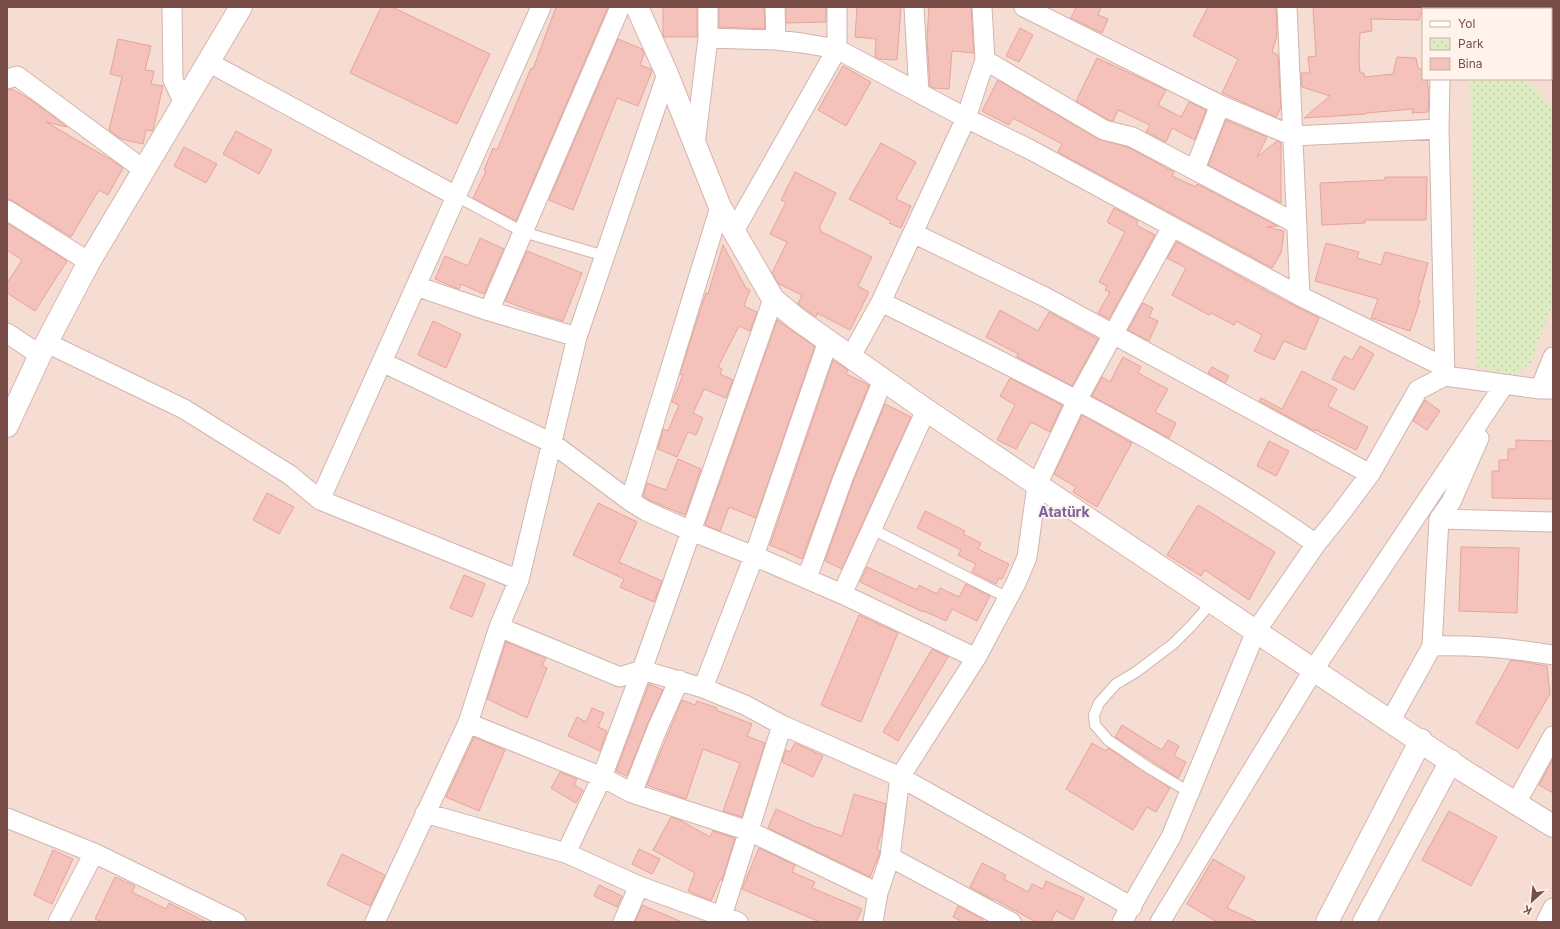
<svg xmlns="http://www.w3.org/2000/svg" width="1560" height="929" viewBox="0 0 1560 929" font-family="Inter,sans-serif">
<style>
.residential{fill:#f5ddd3;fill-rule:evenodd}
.park{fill:url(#park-dots)}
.building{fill:#f4c2bb;stroke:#e8a39a}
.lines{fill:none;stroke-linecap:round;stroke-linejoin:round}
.lane-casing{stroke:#d2b4ad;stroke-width:12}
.street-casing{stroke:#d2b4ad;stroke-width:21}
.secondary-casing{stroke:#d8b4ac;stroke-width:24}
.lane{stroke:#fff;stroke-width:10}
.street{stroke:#fff;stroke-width:19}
.secondary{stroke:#fff;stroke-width:22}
.labels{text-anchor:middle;stroke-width:4;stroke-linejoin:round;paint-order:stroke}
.district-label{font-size:14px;font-weight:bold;fill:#7a649c;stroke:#fff3ec}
</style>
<defs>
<pattern id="park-dots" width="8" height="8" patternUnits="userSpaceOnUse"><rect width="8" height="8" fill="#deecc2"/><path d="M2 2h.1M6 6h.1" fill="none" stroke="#c2cca8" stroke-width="1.8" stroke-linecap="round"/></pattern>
</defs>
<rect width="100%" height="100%" fill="#fdede5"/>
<!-- residential -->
<path class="residential" d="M 7,7 L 1553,7 L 1553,922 L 7,922 ZM 1423,9 L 1551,9 L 1551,79 L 1423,79 Z"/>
<!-- park -->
<path class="park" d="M 1470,79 L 1527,79 L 1553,108 L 1553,302 L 1532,362 L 1515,375 L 1478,367 L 1476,341 Z"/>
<!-- building -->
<path class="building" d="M 381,7 L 392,7 L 490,54 L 457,124 L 350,73 Z
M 556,7 L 608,7 L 516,221 L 473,198 L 486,171 L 484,170 L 493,148 L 497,150 L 531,68 L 533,69 Z
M 663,7 L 697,7 L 697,37 L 664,37 L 663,34 Z
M 719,7 L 764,7 L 765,29 L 719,27 Z
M 786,7 L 826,7 L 826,22 L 786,23 Z
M 857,7 L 901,7 L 897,60 L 878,59 L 875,57 L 876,39 L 855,37 Z
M 929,7 L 971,7 L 974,53 L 952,51 L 949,89 L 933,88 L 930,86 L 927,38 Z
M 1076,7 L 1101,7 L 1098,15 L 1108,19 L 1102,33 L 1071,18 Z
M 1208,7 L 1276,7 L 1277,35 L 1272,52 L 1278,55 L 1281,108 L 1276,117 L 1222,93 L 1238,59 L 1193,36 Z
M 1313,7 L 1423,7 L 1419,20 L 1371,19 L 1372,31 L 1360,33 L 1359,57 L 1360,73 L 1364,73 L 1364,77 L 1393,74 L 1397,57 L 1416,58 L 1418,68 L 1423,70 L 1423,79 L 1427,79 L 1429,95 L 1428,112 L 1412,113 L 1413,109 L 1366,113 L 1366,114 L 1304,118 L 1330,96 L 1302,87 L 1301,73 L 1310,73 L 1308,57 L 1316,56 Z
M 1020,28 L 1033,35 L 1019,62 L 1006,56 Z
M 118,39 L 151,46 L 145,70 L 154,71 L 151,84 L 163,86 L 153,130 L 152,131 L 146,130 L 143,144 L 121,139 L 109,130 L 122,77 L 110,74 Z
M 618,39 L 642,49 L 644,54 L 640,65 L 651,69 L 652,71 L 638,106 L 617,98 L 573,210 L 549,200 Z
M 1097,58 L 1166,90 L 1158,105 L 1181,117 L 1189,102 L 1206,110 L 1195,140 L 1172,128 L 1166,142 L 1146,132 L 1150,125 L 1118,110 L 1113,121 L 1108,120 L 1076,101 Z
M 843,66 L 871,82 L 846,126 L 818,110 Z
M 998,80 L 1098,139 L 1128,147 L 1174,172 L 1172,176 L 1196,187 L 1197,184 L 1278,226 L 1267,227 L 1284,231 L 1281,253 L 1272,268 L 1058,152 L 1062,144 L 1013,118 L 1009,125 L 982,111 Z
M 12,89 L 31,100 L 67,127 L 46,122 L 113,161 L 123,168 L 108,195 L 99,190 L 71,237 L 13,201 L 7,199 L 7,90 Z
M 1226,120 L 1267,137 L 1257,157 L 1277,141 L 1281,143 L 1281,203 L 1208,165 Z
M 236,131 L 272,150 L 259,174 L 223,154 Z
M 881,143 L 916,162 L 896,199 L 911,206 L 901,228 L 889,223 L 891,221 L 849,199 Z
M 184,147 L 217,164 L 206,183 L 174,166 Z
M 795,172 L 836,193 L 819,228 L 821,229 L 820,231 L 872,257 L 858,286 L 869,292 L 850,330 L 817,313 L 816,317 L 805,309 L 798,304 L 802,295 L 779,284 L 772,273 L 787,242 L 770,234 L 786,202 L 781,200 Z
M 1385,177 L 1427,177 L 1426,220 L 1365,220 L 1365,223 L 1322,225 L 1320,183 L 1385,180 Z
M 1114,208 L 1138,221 L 1136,225 L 1155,235 L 1109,319 L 1098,313 L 1110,292 L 1105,290 L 1107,286 L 1099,282 L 1125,232 L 1107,222 Z
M 7,223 L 67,261 L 35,311 L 7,293 L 7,283 L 22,260 L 7,250 Z
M 480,238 L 504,249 L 484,294 L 461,284 L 459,289 L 435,279 L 445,256 L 468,266 Z
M 1177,242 L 1279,298 L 1319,318 L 1305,350 L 1284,341 L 1274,360 L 1254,351 L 1262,335 L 1236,321 L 1234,325 L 1211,313 L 1209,315 L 1172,295 L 1186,268 L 1167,258 Z
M 1326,243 L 1359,252 L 1357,258 L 1381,265 L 1385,252 L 1428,263 L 1418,300 L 1420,301 L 1410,331 L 1371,318 L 1378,299 L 1315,281 Z
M 723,245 L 746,288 L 750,290 L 744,306 L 757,312 L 750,331 L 739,326 L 718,367 L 722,369 L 720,374 L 733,380 L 726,398 L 704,389 L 693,413 L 703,418 L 696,435 L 688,432 L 677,457 L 658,449 L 663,429 L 668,431 L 679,405 L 672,402 L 683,375 L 680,374 L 698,317 L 706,293 L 708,294 Z
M 527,251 L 582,273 L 563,321 L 540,314 L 505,301 Z
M 1143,303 L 1153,308 L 1149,317 L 1158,321 L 1149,341 L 1128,330 Z
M 1000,310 L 1038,331 L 1049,312 L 1098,339 L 1072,386 L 1017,357 L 1018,354 L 986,337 Z
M 777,320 L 814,346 L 814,349 L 756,518 L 729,507 L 720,531 L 705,525 Z
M 433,321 L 461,334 L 446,368 L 418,355 Z
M 1360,346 L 1374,354 L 1354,390 L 1332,379 L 1344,356 L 1352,360 Z
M 1123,357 L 1141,367 L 1138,373 L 1168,389 L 1155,412 L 1176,423 L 1169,438 L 1092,396 L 1102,377 L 1110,382 Z
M 833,360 L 848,370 L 846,374 L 869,385 L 833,474 L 802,559 L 770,545 Z
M 1212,367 L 1229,376 L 1225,383 L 1208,373 Z
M 1302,371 L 1337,389 L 1328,406 L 1368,427 L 1356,450 L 1316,430 L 1315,431 L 1259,401 L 1261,398 L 1282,409 Z
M 1010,378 L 1062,405 L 1050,432 L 1031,422 L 1016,449 L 997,440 L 1015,405 L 1000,396 Z
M 1425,400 L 1440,411 L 1427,430 L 1413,421 Z
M 885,404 L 911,417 L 842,569 L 825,561 L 853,482 Z
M 1082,415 L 1132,443 L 1097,507 L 1073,492 L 1076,487 L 1054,474 Z
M 1516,440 L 1553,441 L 1553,499 L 1492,498 L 1492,471 L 1499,471 L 1499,460 L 1508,460 L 1508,449 L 1516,449 Z
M 1269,441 L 1289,451 L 1276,476 L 1257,466 Z
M 678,459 L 701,469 L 685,515 L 651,501 L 643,496 L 647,483 L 666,490 Z
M 267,493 L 294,507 L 279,534 L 253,520 Z
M 598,503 L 637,522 L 619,562 L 662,581 L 654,602 L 620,587 L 624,579 L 573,555 Z
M 1198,505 L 1275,552 L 1249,600 L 1205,570 L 1201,576 L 1167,555 Z
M 925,511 L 965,531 L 963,534 L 981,543 L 978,549 L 1009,564 L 1002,579 L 999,578 L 996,584 L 972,572 L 976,564 L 958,555 L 961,550 L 917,528 Z
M 1461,547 L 1519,548 L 1517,613 L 1459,611 Z
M 867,567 L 917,590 L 919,585 L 937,594 L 940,588 L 959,597 L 966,584 L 990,596 L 977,621 L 952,609 L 946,621 L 924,611 L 923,612 L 860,582 Z
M 464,575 L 485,584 L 472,617 L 450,608 Z
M 859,615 L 898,633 L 861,722 L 821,705 Z
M 506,642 L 546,658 L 542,666 L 547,668 L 527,718 L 487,699 Z
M 932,649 L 948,657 L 898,741 L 883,732 Z
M 1511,660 L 1547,666 L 1550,694 L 1518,749 L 1476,723 Z
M 649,684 L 663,690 L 647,725 L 627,776 L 616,771 Z
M 682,700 L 695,705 L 697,701 L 717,708 L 716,710 L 752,724 L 747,736 L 765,743 L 742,817 L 723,811 L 740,763 L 703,749 L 686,799 L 647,785 Z
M 592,708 L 604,713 L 598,727 L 607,731 L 600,751 L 568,736 L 577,717 L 586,722 Z
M 1122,725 L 1162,750 L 1168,740 L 1179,746 L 1174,756 L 1186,762 L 1178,778 L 1115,737 Z
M 474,737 L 505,750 L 479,811 L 446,797 Z
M 795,743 L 823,756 L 813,777 L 782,762 L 786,750 L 790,752 Z
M 1092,743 L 1106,751 L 1108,748 L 1170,788 L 1156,812 L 1147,807 L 1133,830 L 1066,789 Z
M 1553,759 L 1553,793 L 1539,785 Z
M 560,772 L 577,779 L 574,785 L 583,790 L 576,803 L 551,788 Z
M 854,794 L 886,804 L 882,831 L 877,849 L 880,851 L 879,855 L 870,877 L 768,828 L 776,809 L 818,828 L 818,827 L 842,836 Z
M 1449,811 L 1497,837 L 1471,886 L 1422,860 Z
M 671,817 L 678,819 L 710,837 L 713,831 L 735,838 L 722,880 L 720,880 L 711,901 L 688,891 L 695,873 L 653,850 Z
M 759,848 L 795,865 L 792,872 L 815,882 L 812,888 L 862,909 L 856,922 L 820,922 L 742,889 Z
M 639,849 L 660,859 L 652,874 L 632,864 Z
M 53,850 L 73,859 L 52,904 L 34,895 Z
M 342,854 L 385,875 L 370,906 L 327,885 Z
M 1213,859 L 1245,877 L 1227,908 L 1258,922 L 1217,922 L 1187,904 Z
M 982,863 L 1006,875 L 1004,879 L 1028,892 L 1032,884 L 1043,889 L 1046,881 L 1084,898 L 1073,920 L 1056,911 L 1051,922 L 1036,922 L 994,899 L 993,900 L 970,887 Z
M 115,877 L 135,886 L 132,892 L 166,909 L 169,903 L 206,922 L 102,922 L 95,919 Z
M 599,885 L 622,896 L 617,907 L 594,896 Z
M 642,905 L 682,922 L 635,922 Z
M 958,906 L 983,919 L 981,922 L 963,922 L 953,917 Z"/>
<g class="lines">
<!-- lane casing -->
<g class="lane-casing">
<path id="lane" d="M 456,196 L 523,232 L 605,256
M 872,529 L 1008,598
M 1189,792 L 1149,768 L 1108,740 L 1095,725 L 1094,715 L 1099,703 L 1116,684 L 1136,672 L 1173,644 L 1193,624 L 1212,602"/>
</g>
<!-- street casing -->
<g class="street-casing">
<path id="street" d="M 172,7 L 173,80 L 184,103
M 775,7 L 776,40
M 914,7 L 919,93
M 1024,7 L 1220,105 L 1293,136 L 1439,129
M 1287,7 L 1300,296
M 1523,7 L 1525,9
M 1440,9 L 1440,7
M 1551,37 L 1553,39
M 708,38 L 776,40 L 802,43 L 837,49 L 966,118 L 1031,150 L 1300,296 L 1444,367
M 985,60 L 1104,130 L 1132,137 L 1297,224
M 208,62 L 456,196
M 7,79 L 17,76 L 144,170
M 1440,79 L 1439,129 L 1445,376
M 695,145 L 708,38 L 708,7
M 1195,169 L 1220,105
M 7,210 L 89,262
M 734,231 L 837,49 L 837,7
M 913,233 L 1045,297 L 1370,474
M 416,286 L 489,311 L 577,337
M 881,302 C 1030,375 1180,448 1316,544
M 489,311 L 620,7
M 7,333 L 40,355
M 47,343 L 184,409 L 290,475 L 320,500 L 519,580
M 851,356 L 881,302 L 966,118 L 985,60 L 982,7
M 382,362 L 552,443 L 630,501 L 646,511 L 691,531 L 754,556 L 842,594 L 976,658
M 1540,389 L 1553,357
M 320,500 L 541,7
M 630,501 L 720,207
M 1439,519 L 1553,522
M 806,578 L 811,567 L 843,478 L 883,380
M 842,594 L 926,410
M 499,627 L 620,677 L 642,670 L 703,688 L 745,705 L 782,725 L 900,777 L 1132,907
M 1432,646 C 1474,645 1512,648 1553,655
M 703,688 L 754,556 L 828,341
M 1391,720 L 1432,646 L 1439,519 L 1451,502 L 1479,438
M 468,723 L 602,777 L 632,793 L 749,831 L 878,893
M 632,793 L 657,729 L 679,680
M 1516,803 L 1553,736
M 425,813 L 566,853 L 639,886 L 738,922
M 7,818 L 94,853 L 236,922
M 566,853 L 602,777 L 642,670 L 773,299
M 890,857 L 1011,922
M 722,916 L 782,725
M 58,922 L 94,853
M 375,922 L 468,723 L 499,627 L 519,580 L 577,337 L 667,74
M 623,922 L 639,886
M 873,922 L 878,893 L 890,857 L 900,777 L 976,658 L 1016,583 L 1027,557 L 1037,485 L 1077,400 L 1172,227
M 1122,922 L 1171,837 L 1256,631 L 1316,544 L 1341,513 L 1370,474 L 1418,390 L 1445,376 L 1540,389 L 1553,389
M 1160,922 L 1314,669 L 1504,385
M 1546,922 L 1553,908"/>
</g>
<!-- secondary casing -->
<g class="secondary-casing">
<path id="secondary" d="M 637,7 L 667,74 L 720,207 L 773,299 L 797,319 L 926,410 L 1464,771 L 1553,826
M 7,426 L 40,355 L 89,262 L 241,7
M 1327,922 L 1421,740
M 1364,922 L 1451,761"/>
</g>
<!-- lane -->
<use href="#lane" class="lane"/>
<!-- street -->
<use href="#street" class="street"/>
<!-- secondary -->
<use href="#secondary" class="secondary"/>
</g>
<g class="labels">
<!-- district labels -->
<g class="district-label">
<text x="1064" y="517">Atatürk</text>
</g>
</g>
<!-- border -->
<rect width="1560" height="929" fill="none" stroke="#784d48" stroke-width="16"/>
<!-- legend -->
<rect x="1422" y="8" width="130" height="72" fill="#fff3ec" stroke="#c9b1aa"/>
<rect x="1430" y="21" width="20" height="6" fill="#ffffff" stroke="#c9b1aa"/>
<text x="1458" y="28" font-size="12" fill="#784d48">Yol</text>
<rect x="1430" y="38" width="20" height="12" fill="url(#park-dots)" stroke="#c9b1aa"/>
<text x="1458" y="48" font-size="12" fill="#784d48">Park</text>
<rect x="1430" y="58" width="20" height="12" fill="#f4c2bb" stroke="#c9b1aa"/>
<text x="1458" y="68" font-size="12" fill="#784d48">Bina</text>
<!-- north arrow -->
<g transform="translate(1532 901) rotate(207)" stroke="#fff3ec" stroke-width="3" paint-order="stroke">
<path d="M0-3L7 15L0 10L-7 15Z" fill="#784d48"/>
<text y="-6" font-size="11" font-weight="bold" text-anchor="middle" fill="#784d48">K</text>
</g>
</svg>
